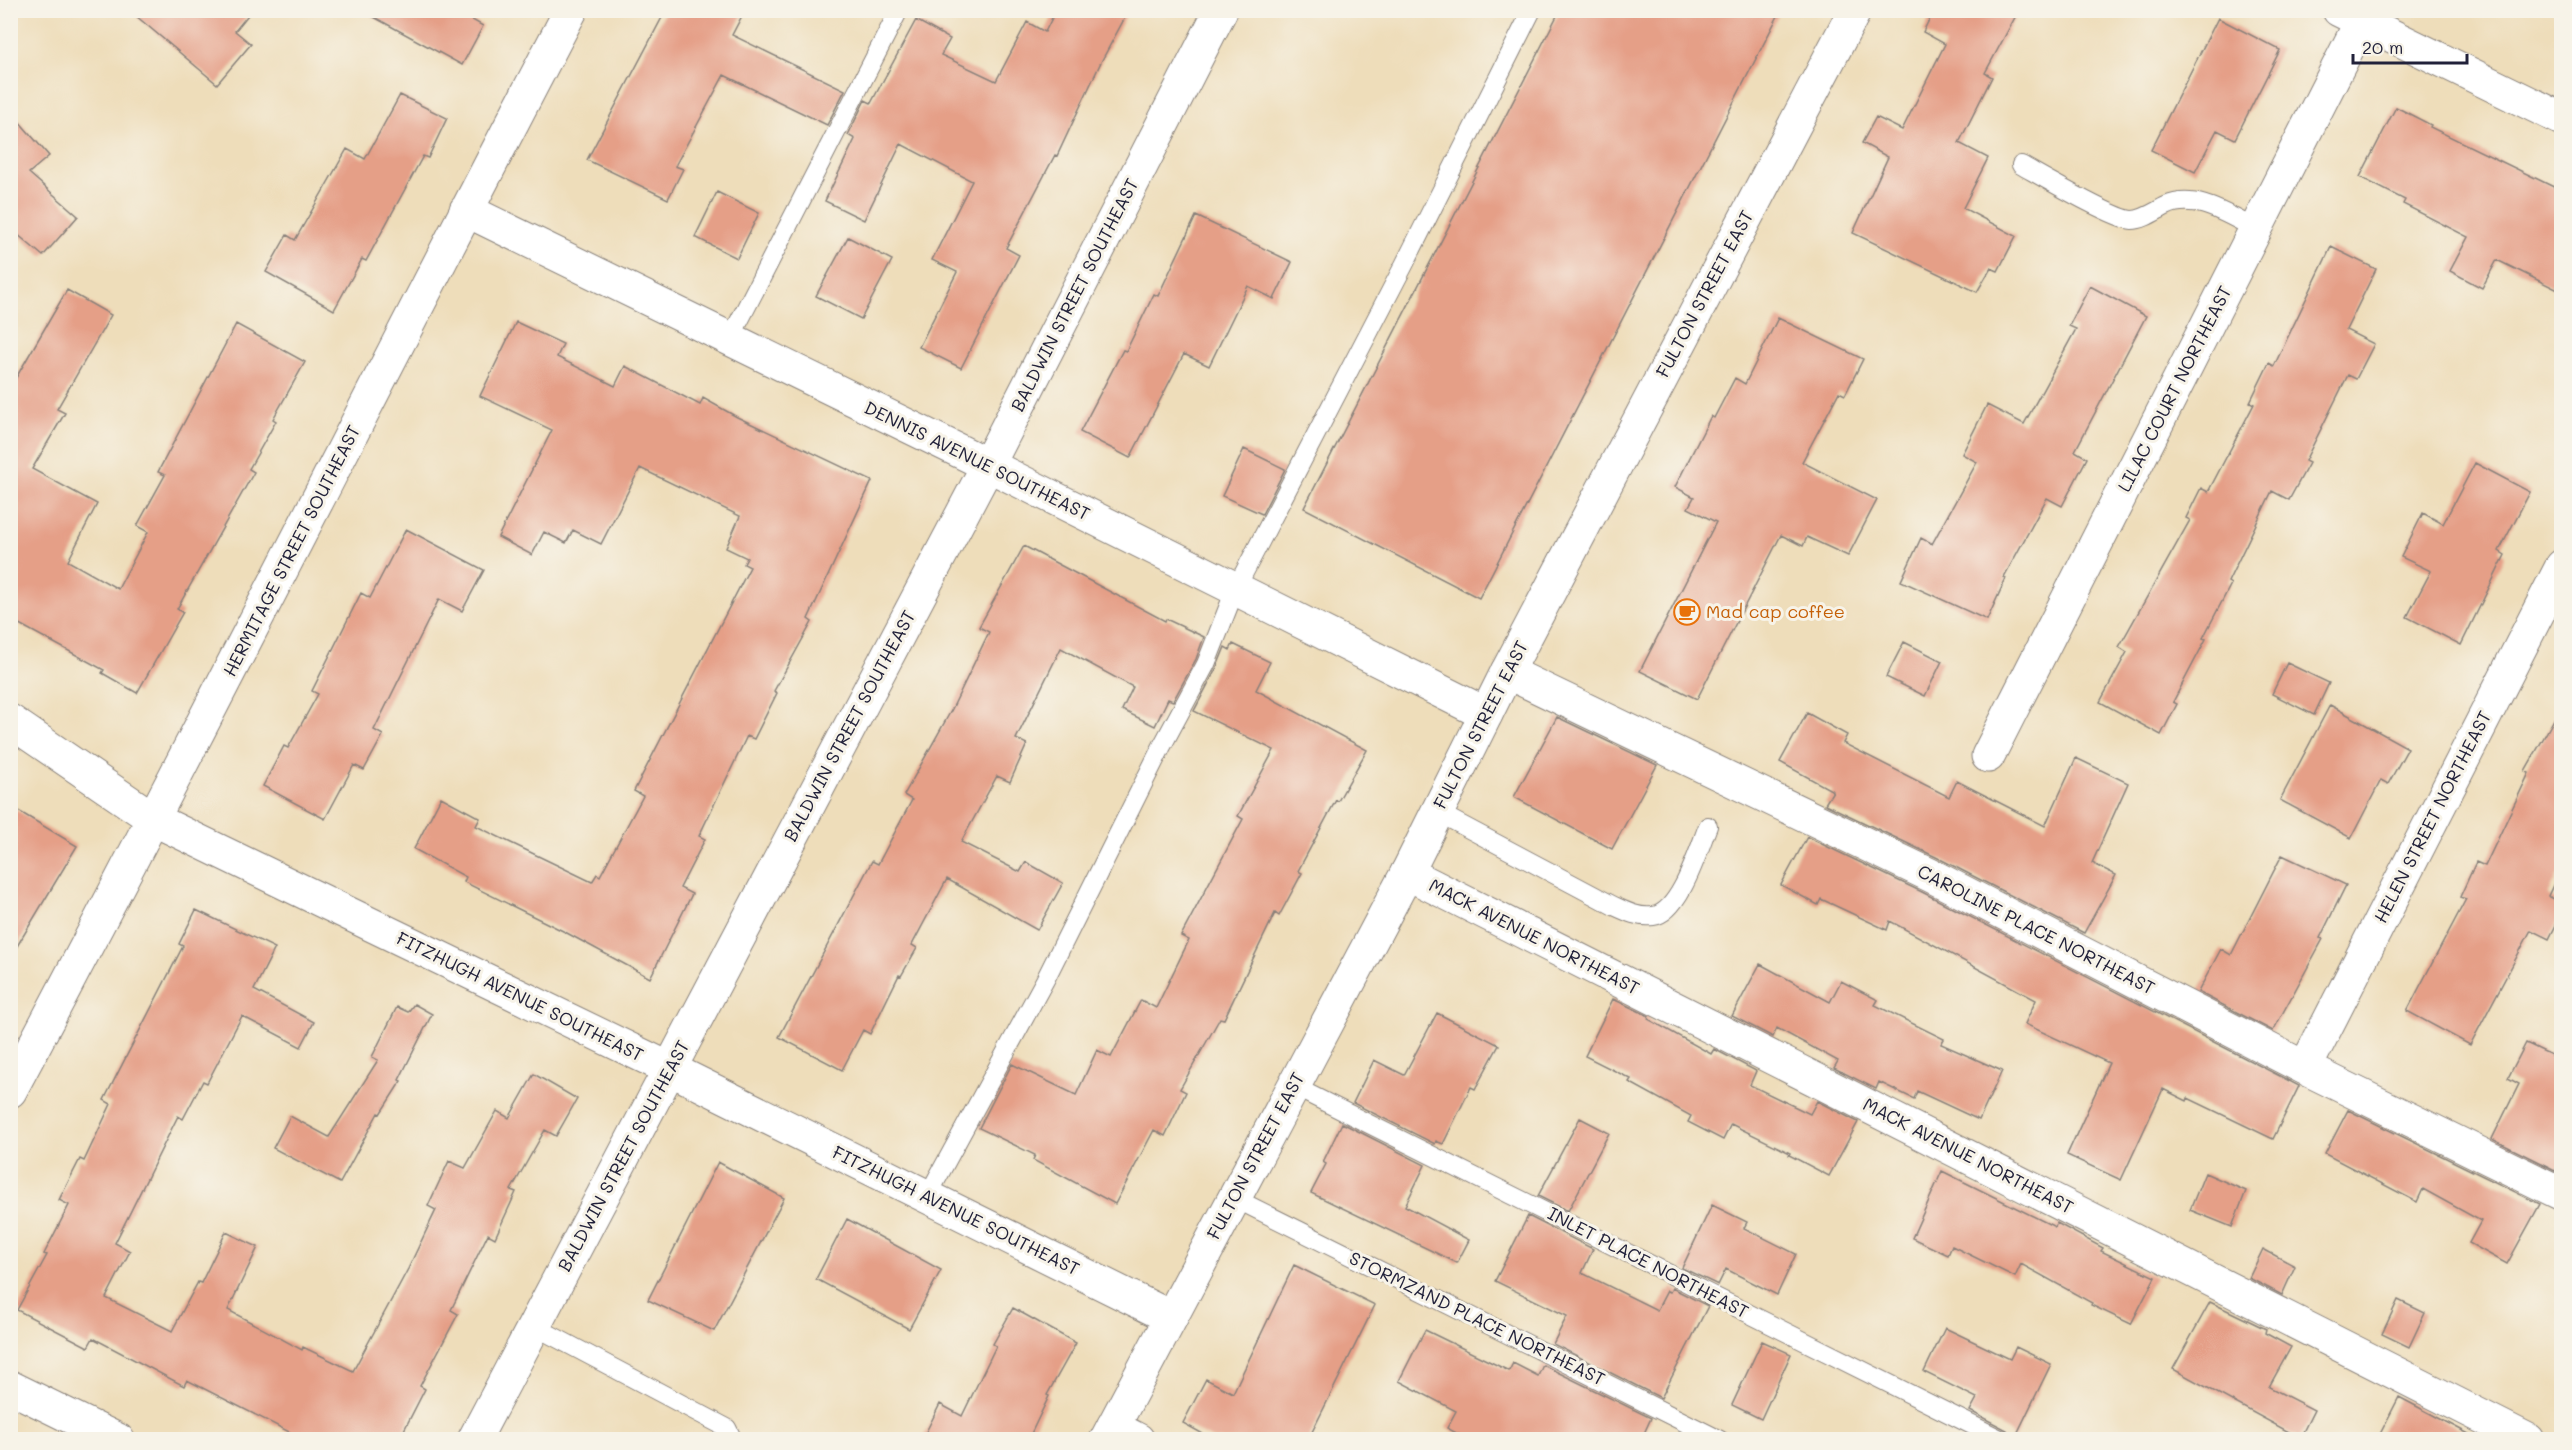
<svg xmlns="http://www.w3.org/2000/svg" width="2572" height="1450" viewBox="0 0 2572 1450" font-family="Mali,sans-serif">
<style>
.building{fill:#e59f87}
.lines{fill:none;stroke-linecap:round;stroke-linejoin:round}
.service-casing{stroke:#88807a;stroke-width:20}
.minor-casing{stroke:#88807a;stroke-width:35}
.tertiary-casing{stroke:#88807a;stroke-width:35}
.secondary-casing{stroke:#88807a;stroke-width:35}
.primary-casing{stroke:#88807a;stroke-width:35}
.service{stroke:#fff;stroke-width:18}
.minor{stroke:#fff;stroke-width:33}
.tertiary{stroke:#fff;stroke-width:33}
.secondary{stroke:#fff;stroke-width:33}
.primary{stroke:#fff;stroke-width:33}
.labels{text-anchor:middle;stroke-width:6;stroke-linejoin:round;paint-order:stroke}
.street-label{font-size:18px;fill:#22223b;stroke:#f7f3e8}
.food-label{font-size:18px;fill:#c56008;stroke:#f7f3e8;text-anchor:start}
</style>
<rect width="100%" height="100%" fill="#f7f3e8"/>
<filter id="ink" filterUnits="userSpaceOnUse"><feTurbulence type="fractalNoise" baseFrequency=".0167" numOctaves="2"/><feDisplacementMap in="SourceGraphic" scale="12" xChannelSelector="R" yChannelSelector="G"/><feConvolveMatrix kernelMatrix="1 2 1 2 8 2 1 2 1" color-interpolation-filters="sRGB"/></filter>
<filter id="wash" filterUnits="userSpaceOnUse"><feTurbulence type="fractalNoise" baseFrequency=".008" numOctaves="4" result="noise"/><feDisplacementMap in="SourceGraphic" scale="24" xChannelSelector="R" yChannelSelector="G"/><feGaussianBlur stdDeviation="1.35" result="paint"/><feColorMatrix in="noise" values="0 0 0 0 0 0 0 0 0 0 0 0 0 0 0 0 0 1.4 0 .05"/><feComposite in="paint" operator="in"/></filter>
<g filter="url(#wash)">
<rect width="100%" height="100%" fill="#eeddba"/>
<g id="blocks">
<!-- building -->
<path class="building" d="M 129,10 L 252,10 L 235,31 L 251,44 L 217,84 Z
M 361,10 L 455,10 L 483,26 L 462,65 Z
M 666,10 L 745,10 L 732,35 L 845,90 L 827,125 L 724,75 L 675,166 L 683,169 L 668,199 L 587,160 Z
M 1056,10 L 1129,10 L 1101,62 L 1057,156 L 1055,155 L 1006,248 L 1019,255 L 961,368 L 919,347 L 957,272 L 932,260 L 972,181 L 901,144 L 864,220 L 825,201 L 855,139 L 848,135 L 865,100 L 871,103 L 916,20 L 950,39 L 941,55 L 996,81 L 1027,22 L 1045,32 Z
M 1560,10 L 1781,10 L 1479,598 L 1304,508 Z
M 1934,10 L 2019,10 L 1985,73 L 1992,77 L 1959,143 L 1988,158 L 1963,208 L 2016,236 L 1998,271 L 1991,268 L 1977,292 L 1853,233 L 1888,157 L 1862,143 L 1876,117 L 1902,130 L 1945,44 L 1923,32 Z
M 2218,18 L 2280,50 L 2235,139 L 2217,130 L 2195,172 L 2151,150 Z
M 400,95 L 447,118 L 428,158 L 423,156 L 366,261 L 362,259 L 334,310 L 266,272 L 287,235 L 295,240 L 347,149 L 365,159 Z
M 2396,107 L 2431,125 L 2430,127 L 2562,191 L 2562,292 L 2497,260 L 2482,288 L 2450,271 L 2468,237 L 2403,204 L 2405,200 L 2360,177 Z
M 10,111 L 49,156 L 29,173 L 78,216 L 43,256 L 10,228 Z
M 717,192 L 759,213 L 737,258 L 695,237 Z
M 1196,216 L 1292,262 L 1274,299 L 1248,286 L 1209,366 L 1184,354 L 1130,458 L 1080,432 L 1123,350 L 1126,351 L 1154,294 L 1158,296 Z
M 848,237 L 892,260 L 861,319 L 816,296 Z
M 2331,247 L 2376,269 L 2346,330 L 2374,344 L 2356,379 L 2348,375 L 2305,461 L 2309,463 L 2289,500 L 2272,491 L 2228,582 L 2231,584 L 2203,638 L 2206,639 L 2173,702 L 2177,704 L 2161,735 L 2100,702 L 2127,652 L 2119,647 L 2190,520 L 2186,518 L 2201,488 L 2208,492 L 2254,404 L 2250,402 L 2269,363 L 2274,366 Z
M 2090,286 L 2146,316 L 2075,451 L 2087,458 L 2062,506 L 2047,498 L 2004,577 L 2006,578 L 1987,620 L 1901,581 L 1921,538 L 1932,544 L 1977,462 L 1962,454 L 1987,405 L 2024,424 L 2076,329 L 2069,326 Z
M 67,290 L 111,315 L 57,409 L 65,413 L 32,469 L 97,504 L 68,561 L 118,589 L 148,532 L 137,526 L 165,475 L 158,472 L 236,324 L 305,362 L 273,419 L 276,421 L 249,469 L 254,472 L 177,609 L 183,612 L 137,693 L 102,673 L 104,670 L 10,619 L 10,388 Z
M 1778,318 L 1863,359 L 1845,395 L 1839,392 L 1802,462 L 1877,500 L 1848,556 L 1807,537 L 1803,546 L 1781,535 L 1697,699 L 1640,671 L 1716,522 L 1688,508 L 1694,497 L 1675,487 L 1711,416 L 1714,418 L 1735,378 L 1745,384 Z
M 516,322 L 563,344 L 557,357 L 615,386 L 625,366 L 700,405 L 703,398 L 737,417 L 872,481 L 808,619 L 812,622 L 774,691 L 777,693 L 754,739 L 747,736 L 699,836 L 705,839 L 680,888 L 692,894 L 650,978 L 565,932 L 464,882 L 466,877 L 414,849 L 441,797 L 480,818 L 476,826 L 592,882 L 597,874 L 600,876 L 643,796 L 634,791 L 750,567 L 744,564 L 747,558 L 726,548 L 740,516 L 640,468 L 601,544 L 573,530 L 566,543 L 544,532 L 532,555 L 498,537 L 552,430 L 480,396 Z
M 1244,449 L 1285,469 L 1262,514 L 1222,496 Z
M 2475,463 L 2530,492 L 2499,551 L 2505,555 L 2461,645 L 2407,617 L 2431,571 L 2401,557 L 2423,513 L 2443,524 Z
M 406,529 L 484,570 L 462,611 L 439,599 L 374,730 L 383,735 L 364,770 L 354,765 L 325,819 L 263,786 L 284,746 L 288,748 L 318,694 L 312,691 L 361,593 L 370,598 Z
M 1024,546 L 1165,621 L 1166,619 L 1204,637 L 1196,659 L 1173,701 L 1168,699 L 1155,726 L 1122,710 L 1133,687 L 1061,648 L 1016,739 L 1027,744 L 1010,782 L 997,776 L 961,842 L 1020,872 L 1026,862 L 1063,883 L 1037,930 L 947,879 L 912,945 L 917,948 L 901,976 L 899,975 L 870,1034 L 863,1030 L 842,1070 L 779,1037 L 872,861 L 878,864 L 912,800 L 904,795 L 952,709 L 989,632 L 979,627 Z
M 1904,642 L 1942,661 L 1925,696 L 1886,677 Z
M 1233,644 L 1270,662 L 1256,690 L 1367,750 L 1338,801 L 1336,800 L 1298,871 L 1302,873 L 1279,916 L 1275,913 L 1224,1019 L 1220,1018 L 1180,1089 L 1186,1092 L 1165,1136 L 1154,1130 L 1115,1204 L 1033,1160 L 1035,1155 L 979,1128 L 1012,1064 L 1076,1095 L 1097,1050 L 1111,1057 L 1141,1000 L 1156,1008 L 1189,940 L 1181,936 L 1243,819 L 1238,816 L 1274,750 L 1194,711 L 1216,669 L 1225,647 L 1230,650 Z
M 2287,663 L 2329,683 L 2314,715 L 2272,694 Z
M 2330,705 L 2408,748 L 2388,784 L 2381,780 L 2351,838 L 2280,800 Z
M 2562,705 L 2562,866 L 2548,896 L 2562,903 L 2562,913 L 2549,939 L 2531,930 L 2470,1045 L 2407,1011 L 2466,899 L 2460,897 L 2476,862 L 2485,866 L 2529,773 L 2525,771 Z
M 1807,713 L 1847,735 L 1843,743 L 1949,797 L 1957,781 L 2045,826 L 2076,758 L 2128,783 L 2092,863 L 2116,875 L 2084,933 L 1938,858 L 1825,804 L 1833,791 L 1780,762 Z
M 1557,717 L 1657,765 L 1612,849 L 1514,797 Z
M 10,806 L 77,846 L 10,958 Z
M 1807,837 L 1922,892 L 2299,1086 L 2273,1139 L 2188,1098 L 2187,1101 L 2163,1089 L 2121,1180 L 2067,1155 L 2109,1063 L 2025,1024 L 2036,1000 L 1890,921 L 1887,930 L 1821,899 L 1818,905 L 1781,885 Z
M 2282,855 L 2346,885 L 2320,938 L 2323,939 L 2273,1031 L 2198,992 L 2221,949 L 2231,955 Z
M 196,910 L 275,948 L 254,990 L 314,1022 L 301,1047 L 242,1016 L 207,1083 L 203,1081 L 183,1119 L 178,1116 L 115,1243 L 130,1251 L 106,1298 L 172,1331 L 198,1282 L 201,1283 L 226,1232 L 258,1247 L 228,1310 L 302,1350 L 303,1347 L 353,1371 L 408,1269 L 436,1210 L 428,1206 L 449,1161 L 465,1168 L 497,1111 L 509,1118 L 534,1074 L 577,1099 L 556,1136 L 545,1130 L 511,1190 L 516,1192 L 495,1238 L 488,1234 L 451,1310 L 458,1314 L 420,1386 L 425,1389 L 399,1440 L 305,1440 L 187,1380 L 184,1386 L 93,1338 L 88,1347 L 17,1310 L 47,1255 L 44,1254 L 69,1205 L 59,1200 L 80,1159 L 84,1161 L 111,1104 L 104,1100 L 183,946 L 179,944 Z
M 1760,964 L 1830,1002 L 1841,981 L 1878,1000 L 1875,1005 L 1944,1039 L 1941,1044 L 2002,1071 L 1979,1120 L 1917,1091 L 1914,1099 L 1879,1082 L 1876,1089 L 1834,1068 L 1838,1061 L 1777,1028 L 1773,1037 L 1732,1016 Z
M 1613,999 L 1649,1016 L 1648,1019 L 1711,1054 L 1714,1049 L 1756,1071 L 1750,1085 L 1810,1114 L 1817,1101 L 1858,1122 L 1829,1176 L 1789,1155 L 1790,1153 L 1731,1124 L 1723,1140 L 1688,1122 L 1691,1116 L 1629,1082 L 1631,1079 L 1585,1056 Z
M 414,1004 L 432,1014 L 399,1080 L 401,1081 L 380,1114 L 378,1113 L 340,1183 L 273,1148 L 290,1116 L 329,1137 L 378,1060 L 372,1057 L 397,1007 L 408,1012 Z
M 1437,1013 L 1499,1045 L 1475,1089 L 1471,1087 L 1443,1144 L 1436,1141 L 1435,1144 L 1353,1103 L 1374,1060 L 1404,1075 Z
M 2526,1043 L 2562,1060 L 2562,1163 L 2557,1171 L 2492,1139 L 2519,1084 L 2508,1078 Z
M 2348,1110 L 2540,1204 L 2507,1264 L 2469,1243 L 2481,1221 L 2423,1189 L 2417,1202 L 2325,1154 Z
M 1580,1118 L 1609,1133 L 1568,1211 L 1538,1196 Z
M 1342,1123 L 1425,1165 L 1405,1206 L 1469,1240 L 1457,1263 L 1311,1193 L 1326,1164 L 1323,1162 Z
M 718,1162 L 784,1198 L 714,1331 L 648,1300 Z
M 1942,1171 L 2055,1227 L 2057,1223 L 2103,1248 L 2101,1251 L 2155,1277 L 2131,1324 L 2091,1305 L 2092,1303 L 2021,1264 L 2015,1277 L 1952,1246 L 1948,1255 L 1912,1238 Z
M 2205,1173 L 2246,1191 L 2232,1227 L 2190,1210 Z
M 1712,1205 L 1747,1222 L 1744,1228 L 1796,1254 L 1777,1295 L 1726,1269 L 1718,1285 L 1682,1268 Z
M 1528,1216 L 1593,1249 L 1582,1273 L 1657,1310 L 1667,1291 L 1670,1292 L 1672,1288 L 1708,1306 L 1661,1398 L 1553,1344 L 1567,1316 L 1495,1281 Z
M 847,1219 L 941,1270 L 909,1329 L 816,1279 Z
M 2263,1249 L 2295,1266 L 2282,1295 L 2249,1278 Z
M 1294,1265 L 1375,1305 L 1308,1440 L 1214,1440 L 1183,1423 L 1206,1379 L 1233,1393 Z
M 2398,1300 L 2425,1313 L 2409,1347 L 2382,1334 Z
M 2210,1302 L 2266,1329 L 2265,1333 L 2291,1347 L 2269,1387 L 2314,1410 L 2300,1438 L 2173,1369 Z
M 1013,1308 L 1076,1343 L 1047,1395 L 1049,1396 L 1028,1440 L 922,1440 L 940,1404 L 962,1416 L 996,1346 L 993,1344 Z
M 1945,1328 L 2010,1359 L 2016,1347 L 2051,1364 L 2014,1440 L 2007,1430 L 1970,1411 L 1977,1398 L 1924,1372 Z
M 1425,1330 L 1509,1371 L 1513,1363 L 1538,1376 L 1543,1365 L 1651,1418 L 1641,1440 L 1469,1440 L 1447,1428 L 1456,1411 L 1399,1381 Z
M 1762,1341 L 1791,1354 L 1761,1419 L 1732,1405 Z
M 2399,1397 L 2480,1440 L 2377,1440 Z"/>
</g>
</g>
<g filter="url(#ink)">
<use href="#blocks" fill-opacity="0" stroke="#88807a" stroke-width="1.5"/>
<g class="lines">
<!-- service casing -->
<g class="service-casing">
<path id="service" d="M 2021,165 C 2041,176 2114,219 2132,220 C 2144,220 2157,210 2166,206 C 2196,192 2229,216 2256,229
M 730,339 L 899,10
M 1437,812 L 1612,905 C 1625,911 1638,918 1653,916 C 1680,913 1699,848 1708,826
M 1293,1086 L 2002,1440
M 927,1197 L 1045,980 L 1162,746 L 1206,664 L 1235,590 L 1404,265 L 1532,10
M 1234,1198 L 1720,1440
M 534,1326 L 727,1428 L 733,1440"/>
</g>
<!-- minor casing -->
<g class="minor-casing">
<path id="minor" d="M 466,210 L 988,465 L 1486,714
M 1507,672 L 1930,875 L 2305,1068 L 2562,1194
M 10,721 L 155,820 L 670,1069 L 1170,1317
M 1988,756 L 2361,22
M 1407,873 L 2528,1440
M 2305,1068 L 2562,566
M 10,1091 C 201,733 382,370 571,10
M 1113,1427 L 1138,1440
M 474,1440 L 988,465 L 1221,10"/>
</g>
<!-- tertiary casing -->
<g class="tertiary-casing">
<path id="tertiary" d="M 2339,10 L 2562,119"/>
</g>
<!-- secondary casing -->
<g class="secondary-casing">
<path id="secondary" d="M 10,1387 L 118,1440"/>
</g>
<!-- primary casing -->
<g class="primary-casing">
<path id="primary" d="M 1106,1440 L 1407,873 L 1507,672 L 1855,10"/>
</g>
<!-- service -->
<use href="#service" class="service"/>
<!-- minor -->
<use href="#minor" class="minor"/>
<!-- tertiary -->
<use href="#tertiary" class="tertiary"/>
<!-- secondary -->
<use href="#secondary" class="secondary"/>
<!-- primary -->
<use href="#primary" class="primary"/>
</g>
</g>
<!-- icons -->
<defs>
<g id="cafe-ring" transform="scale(1.35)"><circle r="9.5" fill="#f7f3e8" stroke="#e8710a" stroke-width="1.5"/><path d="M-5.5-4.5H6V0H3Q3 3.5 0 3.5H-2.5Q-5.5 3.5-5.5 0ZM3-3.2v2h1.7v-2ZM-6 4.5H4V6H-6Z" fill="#e8710a"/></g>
</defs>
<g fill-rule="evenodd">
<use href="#cafe-ring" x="1687" y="612"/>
</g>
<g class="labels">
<!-- street labels -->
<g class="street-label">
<text transform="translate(1705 294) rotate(-62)" y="6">FULTON STREET EAST</text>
<text transform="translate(1075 295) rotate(-63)" y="6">BALDWIN STREET SOUTHEAST</text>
<text transform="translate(2175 389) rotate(-63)" y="6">LILAC COURT NORTHEAST</text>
<text transform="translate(977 461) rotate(26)" y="6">DENNIS AVENUE SOUTHEAST</text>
<text transform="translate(292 551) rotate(-63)" y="6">HERMITAGE STREET SOUTHEAST</text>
<text transform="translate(1481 725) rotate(-63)" y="6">FULTON STREET EAST</text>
<text transform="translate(850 726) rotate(-62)" y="6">BALDWIN STREET SOUTHEAST</text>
<text transform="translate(2433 817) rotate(-63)" y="6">HELEN STREET NORTHEAST</text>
<text transform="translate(2036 930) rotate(27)" y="6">CAROLINE PLACE NORTHEAST</text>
<text transform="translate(1534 937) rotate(27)" y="6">MACK AVENUE NORTHEAST</text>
<text transform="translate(520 997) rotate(26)" y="6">FITZHUGH AVENUE SOUTHEAST</text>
<text transform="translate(624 1156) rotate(-62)" y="6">BALDWIN STREET SOUTHEAST</text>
<text transform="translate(1256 1156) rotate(-62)" y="6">FULTON STREET EAST</text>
<text transform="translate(1968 1156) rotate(27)" y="6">MACK AVENUE NORTHEAST</text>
<text transform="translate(956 1211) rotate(26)" y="6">FITZHUGH AVENUE SOUTHEAST</text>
<text transform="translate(1648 1263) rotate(27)" y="6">INLET PLACE NORTHEAST</text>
<text transform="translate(1477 1319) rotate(26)" y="6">STORMZAND PLACE NORTHEAST</text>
</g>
<!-- food labels -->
<g class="food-label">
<text x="1706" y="618">Mad cap coffee</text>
</g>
</g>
<!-- margin -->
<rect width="2572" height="1450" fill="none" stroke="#f7f3e8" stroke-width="36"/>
<!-- scale -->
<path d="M2353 54v9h114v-9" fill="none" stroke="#22223b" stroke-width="3"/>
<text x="2362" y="54" font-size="18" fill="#22223b" stroke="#f7f3e8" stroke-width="4.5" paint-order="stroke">20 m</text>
</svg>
